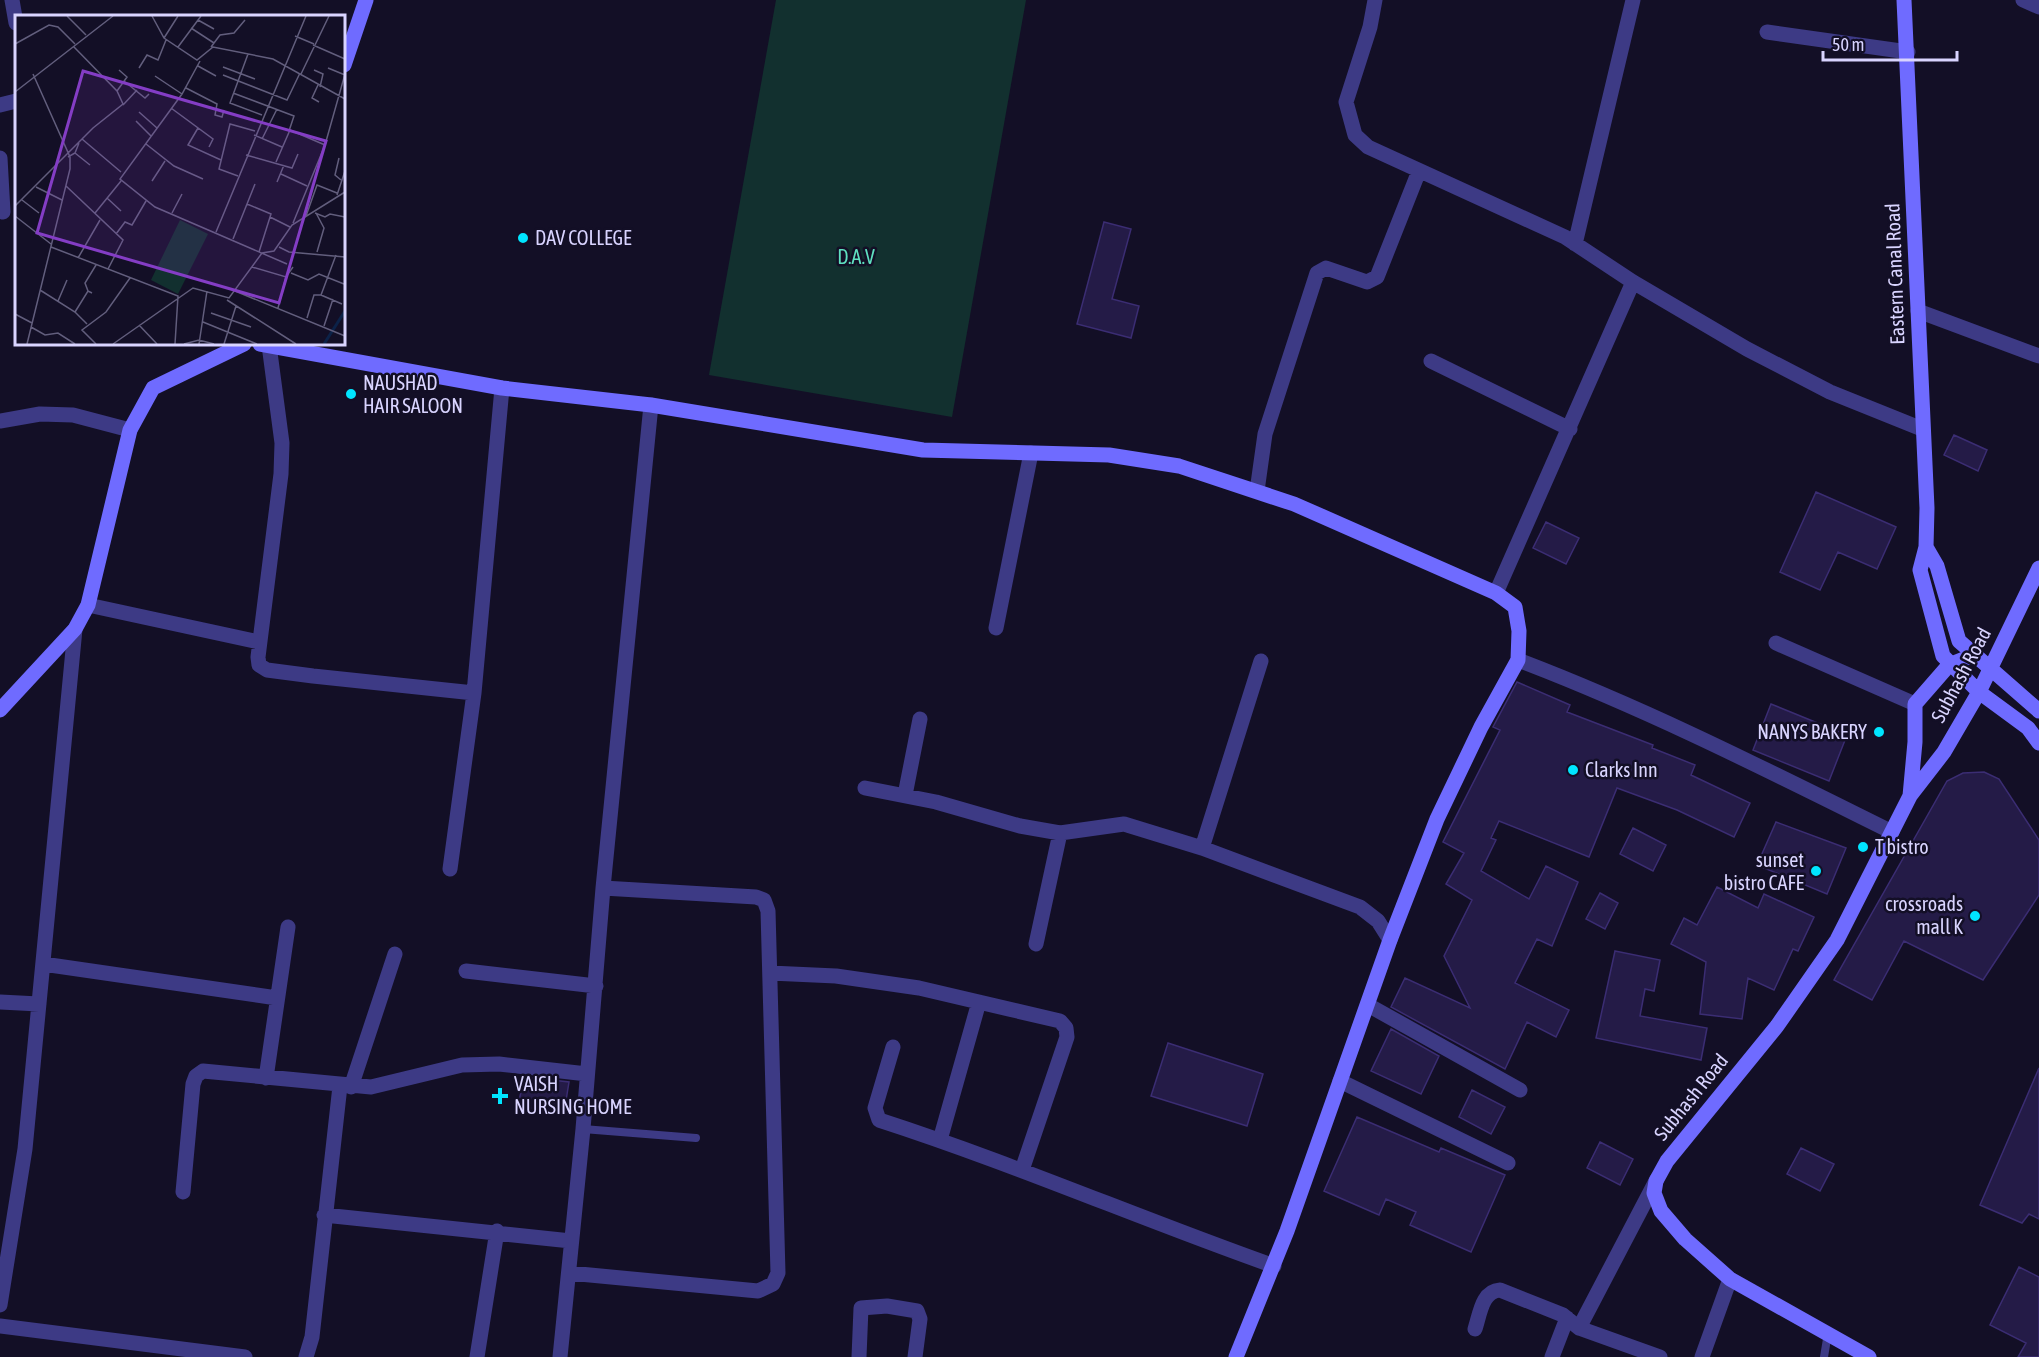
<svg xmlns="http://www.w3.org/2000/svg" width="2039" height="1357" viewBox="0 0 2039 1357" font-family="'Asap Condensed',sans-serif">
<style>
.green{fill:#12302f}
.building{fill:#241b47;stroke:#3b2d73;stroke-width:1.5}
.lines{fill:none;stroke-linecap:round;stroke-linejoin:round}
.lane{stroke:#3d3a85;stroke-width:8}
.street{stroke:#3d3a85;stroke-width:15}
.secondary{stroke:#6f6bff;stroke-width:15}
.poi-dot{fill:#00e5ff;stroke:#130f26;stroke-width:2}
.labels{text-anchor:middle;stroke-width:5;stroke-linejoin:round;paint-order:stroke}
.poi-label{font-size:20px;fill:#d9d4ff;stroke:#130f26;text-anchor:start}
.park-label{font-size:20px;fill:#5fe0c0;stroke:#130f26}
.street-label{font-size:20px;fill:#d9d4ff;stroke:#130f26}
.inset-river{fill:none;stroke:#0c2248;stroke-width:3}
.inset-road{fill:none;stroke:#625e7d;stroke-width:1.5}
.view{fill:#843dc5;fill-opacity:0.15;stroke:#843dc5;stroke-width:3}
.inset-edge{fill:none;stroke:#d9d4ff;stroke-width:3}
</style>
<rect width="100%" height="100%" fill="#130f26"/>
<!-- green -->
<path class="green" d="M 776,0 L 1026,0 L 952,417 L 709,375 Z"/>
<!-- building -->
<path class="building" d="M 1104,222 L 1131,229 L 1112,299 L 1139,306 L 1131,338 L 1077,324 Z
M 1954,435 L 1987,450 L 1978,471 L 1944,455 Z
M 1816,492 L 1896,527 L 1877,569 L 1838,552 L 1820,590 L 1780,572 Z
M 1546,522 L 1579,538 L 1566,564 L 1533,548 Z
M 1517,682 L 1570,705 L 1567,712 L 1653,745 L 1652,748 L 1695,765 L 1691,775 L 1750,803 L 1734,837 L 1677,810 L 1617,788 L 1589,857 L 1499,821 L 1491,838 L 1496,840 L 1481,871 L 1529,899 L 1546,866 L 1578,882 L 1552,946 L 1537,939 L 1515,983 L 1569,1010 L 1556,1037 L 1527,1022 L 1505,1069 L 1391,1007 L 1405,978 L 1470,1008 L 1444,956 L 1472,900 L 1446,884 L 1464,853 L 1443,842 L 1500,730 L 1493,727 Z
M 1771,704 L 1847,735 L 1829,781 L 1753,750 Z
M 1984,772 L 1999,779 L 2039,840 L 2039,895 L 1983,980 L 1904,941 L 1872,1000 L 1834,980 L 1947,781 L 1963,773 Z
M 1776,822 L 1846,848 L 1827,894 L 1757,865 Z
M 1633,828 L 1666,845 L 1653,871 L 1620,854 Z
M 1717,887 L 1758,908 L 1764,894 L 1814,917 L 1798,951 L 1793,949 L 1774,990 L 1748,978 L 1742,1019 L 1700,1014 L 1706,962 L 1671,944 L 1684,918 L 1697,925 Z
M 1600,893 L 1618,903 L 1605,929 L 1586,919 Z
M 1615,951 L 1660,960 L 1654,991 L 1645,989 L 1640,1016 L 1707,1028 L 1701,1060 L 1596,1038 Z
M 1391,1029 L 1439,1056 L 1421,1094 L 1371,1071 Z
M 1168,1043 L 1263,1074 L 1247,1126 L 1151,1096 Z
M 2039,1068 L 2039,1219 L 2029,1214 L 2022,1223 L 1980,1205 Z
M 524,1077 L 569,1082 L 564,1113 L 518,1106 Z
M 1472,1090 L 1505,1107 L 1491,1134 L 1459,1117 Z
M 1357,1117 L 1439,1152 L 1441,1148 L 1505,1175 L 1471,1252 L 1410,1225 L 1416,1212 L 1386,1199 L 1379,1215 L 1324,1191 Z
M 1600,1142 L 1633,1159 L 1620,1185 L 1587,1168 Z
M 1801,1148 L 1834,1164 L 1820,1191 L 1787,1174 Z
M 2019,1267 L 2039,1277 L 2039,1357 L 2018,1357 L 2026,1343 L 1990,1325 Z"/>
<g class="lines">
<!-- lane -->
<path class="lane" d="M 583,1129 L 696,1138
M 1824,1357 L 1828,1333"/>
<!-- street -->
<path class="street" d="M 12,0 L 16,23
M 1375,0 L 1370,27 L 1346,102 L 1355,135 L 1368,147 L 1565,237 L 1633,282 L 1747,349 L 1830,392 L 1922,429
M 2023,0 L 2039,7
M 1767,32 L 1908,52
M 0,105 L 16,101
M 0,158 L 3,212
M 1575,244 L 1633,0
M 1918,311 L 2039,356
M 269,345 L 282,443 L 281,474 L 258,657 L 259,665 L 267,670 L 313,676 L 474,693
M 1431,361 L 1570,429
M 0,421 L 40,414 L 73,415 L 130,430
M 1257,491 L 1265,434 L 1317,273 L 1326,268 L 1367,282 L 1377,277 L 1419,171
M 1496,593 L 1633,282
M 88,605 L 259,642
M 996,628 L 1031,453
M 1776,643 L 1915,704
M 1518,660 C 1647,709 1769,771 1892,832
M 865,788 L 936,802 L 1020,826 L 1060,833 L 1124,824 L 1202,848 L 1360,907 L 1378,921 L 1390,940
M 905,795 L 920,719
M 1202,848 L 1261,661
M 450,869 L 474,693 L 502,388
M 1036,944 L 1060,833
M 43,964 L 277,998
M 466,971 L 596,986
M 770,973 L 836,976 L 919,988 L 1060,1021 L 1066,1028 L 1067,1037 L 1022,1170
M 0,1002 L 39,1004
M 1368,1005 L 1520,1090
M 893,1047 L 875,1108 L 879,1120 C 1012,1163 1141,1219 1274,1266
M 266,1078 L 288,927
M 1340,1081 L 1508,1163
M 351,1087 L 395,954
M 940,1140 L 979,1002
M 183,1192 L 193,1084 L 196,1076 L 203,1071 L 371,1087 L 462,1065 L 499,1064 L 587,1074
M 324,1215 L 571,1241
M 569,1273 L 758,1291 L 773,1284 L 778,1273 L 768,911 L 764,900 L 756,897 L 603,888
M 0,1305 L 25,1149 L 75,629
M 0,1326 L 245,1357
M 1579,1328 L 1657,1179
M 1475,1329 C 1480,1314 1482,1291 1500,1290 L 1563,1315 L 1579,1328 L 1660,1357
M 306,1357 L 312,1337 L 340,1086
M 477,1357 L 497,1231
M 560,1357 L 583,1129 L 603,888 L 651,405
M 859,1357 L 861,1308 L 887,1306 L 917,1311 L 920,1319 L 915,1357
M 1552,1357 L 1567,1318
M 1702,1357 L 1730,1279"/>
<!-- secondary -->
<path class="secondary" d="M 1904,0 L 1927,508 L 1926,547 L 1920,570 L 1943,656 L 1979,692 L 2028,728 L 2039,743
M 344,65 L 366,0
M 260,344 L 502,388 L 651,405 L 923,450 L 1109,455 L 1179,466 L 1294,504 L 1496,593 L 1515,607 L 1519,631 L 1518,660 L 1481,727 L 1437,819 L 1390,940 L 1287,1231 L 1236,1357
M 1926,547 L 1937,566 L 1959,641 L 2039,711
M 0,710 L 75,629 L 88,605 L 130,430 L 153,388 L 244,344
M 1910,796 L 1915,742 L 1915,704 L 1949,665 L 1974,655
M 1869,1357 L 1730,1279 L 1685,1239 L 1661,1211 L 1654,1193 L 1656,1181 L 1667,1161 L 1777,1026 L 1837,940 L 1910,796 L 1944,752 L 1979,692 L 2039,568"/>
</g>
<!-- markers -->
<g class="poi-dot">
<circle cx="523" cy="238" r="6"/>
<circle cx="351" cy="394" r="6"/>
<circle cx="1879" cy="732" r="6"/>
<circle cx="1573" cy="770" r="6"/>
<circle cx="1863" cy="847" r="6"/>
<circle cx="1816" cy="871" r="6"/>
<circle cx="1975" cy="916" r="6"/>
<path d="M497 1087h6v6h6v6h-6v6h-6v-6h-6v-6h6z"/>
</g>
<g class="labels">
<!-- poi labels -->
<g class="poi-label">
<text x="535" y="245">DAV COLLEGE</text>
<text x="363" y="390">NAUSHAD<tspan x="363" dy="23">HAIR SALOON</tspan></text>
<text x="1867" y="739" text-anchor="end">NANYS BAKERY</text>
<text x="1585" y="777">Clarks Inn</text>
<text x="1875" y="854">T bistro</text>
<text x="1804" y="867" text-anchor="end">sunset<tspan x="1804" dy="23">bistro CAFE</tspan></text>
<text x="1963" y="911" text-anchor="end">crossroads<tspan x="1963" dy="23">mall K</tspan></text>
<text x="514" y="1091">VAISH<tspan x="514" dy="23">NURSING HOME</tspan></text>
</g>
<!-- park labels -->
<g class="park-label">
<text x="856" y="264">D.A.V</text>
</g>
<!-- street labels -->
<g class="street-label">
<text transform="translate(1895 274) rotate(-92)" y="7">Eastern Canal Road</text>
<text transform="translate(1961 675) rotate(-62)" y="7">Subhash Road</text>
<text transform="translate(1691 1097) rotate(-51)" y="7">Subhash Road</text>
</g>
</g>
<!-- overview -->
<g transform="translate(15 15)">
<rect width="330" height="330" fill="#130f26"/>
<path d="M 165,205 L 193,219 L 163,279 L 136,265 Z" fill="#12302f"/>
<path class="inset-river" d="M 309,329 L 330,296"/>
<path class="inset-road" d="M 52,1 L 71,20M 137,1 L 149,23 L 182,45 L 198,32 L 258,44 L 330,84M 183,5 L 199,14M 176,13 L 199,28M 280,21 L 299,29M 149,23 L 163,1M 0,29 L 34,10 L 43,12 L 60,29M 298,30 L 330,44M 163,32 L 186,1M 196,32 L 205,20 L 219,18 L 230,5M 233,39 L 215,88 L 247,100M 185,46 L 167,79 L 105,164 L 140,192 L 272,249M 183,51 L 201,61M 208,52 L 240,64M 124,53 L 132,40 L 143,45 L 151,25M 313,53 L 330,60M 299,55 L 308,59 L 305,72M 286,59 L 314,1M 208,60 L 272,85 L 285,58M 140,61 L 167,79M 109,66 L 130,83 L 134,79M 303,70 L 297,83 L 304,87M 171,73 L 202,89 L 200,100 L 207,102 L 209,95M 102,76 L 112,62 L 104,55M 0,77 L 98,1M 218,78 L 279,101 L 274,116M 108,90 L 122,75M 156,93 L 198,124 L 194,132M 124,97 L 142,113M 121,106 L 136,121M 183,113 L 173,130 L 206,145M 239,120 L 267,132M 67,124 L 106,157M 247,124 L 262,94M 131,129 L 159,151 L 188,164M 60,138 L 75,150M 231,140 L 277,153 L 283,139M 53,142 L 60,138 L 64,128M 324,143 L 320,160 L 326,165M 261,147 L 275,115 L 310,130M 266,159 L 292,171M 223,161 L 204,154 L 215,109 L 240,116M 137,166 L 150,146M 262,167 L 269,150M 51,171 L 108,225 L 93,254M 21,172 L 47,185M 322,180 L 330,156M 92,183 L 106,196M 7,185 L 24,198M 232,189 L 256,199 L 244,237M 0,191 L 78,113 L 108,89 L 102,76 L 59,32M 80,198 L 106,166M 157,198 L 167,179M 300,198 L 310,202 L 315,199 L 330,202M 301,198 L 309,213 L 302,237M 0,201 L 36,229M 291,201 L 302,170 L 322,178M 255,202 L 275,212M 278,208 L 310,130 L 330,59M 201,217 L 291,1M 101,219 L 110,207 L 117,210 L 131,186M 218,224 L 240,169M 36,232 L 163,281 L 160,329M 264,232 L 274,237 L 330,242M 321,240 L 306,280 L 327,289M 63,243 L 85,205M 237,252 L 271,262 L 278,252M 276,258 L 293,265 L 304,259 L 329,269M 25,275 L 60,297 L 72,309M 73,276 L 70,268 L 81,250M 220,276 L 330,321M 212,285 L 281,329M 43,286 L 52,265M 263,293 L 271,262M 60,297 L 73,276 L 77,278M 196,298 L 236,312M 0,299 L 17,308M 292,303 L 299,280 L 306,280M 188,307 L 242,329M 124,310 L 142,329M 309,311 L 318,284M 16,312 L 30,320 L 43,318 L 60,329M 12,329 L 55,154 L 55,142 L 18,59M 81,329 L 67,315 L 91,297 L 115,263M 98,329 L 178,273 L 214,283 L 247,238 L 259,236 L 277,210 L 330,177M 169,329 L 184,325 L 199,329M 184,329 L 192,276M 209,329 L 221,291"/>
<path class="view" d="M 68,56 L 311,126 L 264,288 L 22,218 Z"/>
<rect width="330" height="330" class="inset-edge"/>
</g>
<!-- scale -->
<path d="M1823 51v9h134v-9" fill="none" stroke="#d9d4ff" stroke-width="3"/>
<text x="1832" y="51" font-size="18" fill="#d9d4ff" stroke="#130f26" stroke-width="4.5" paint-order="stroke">50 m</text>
</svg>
